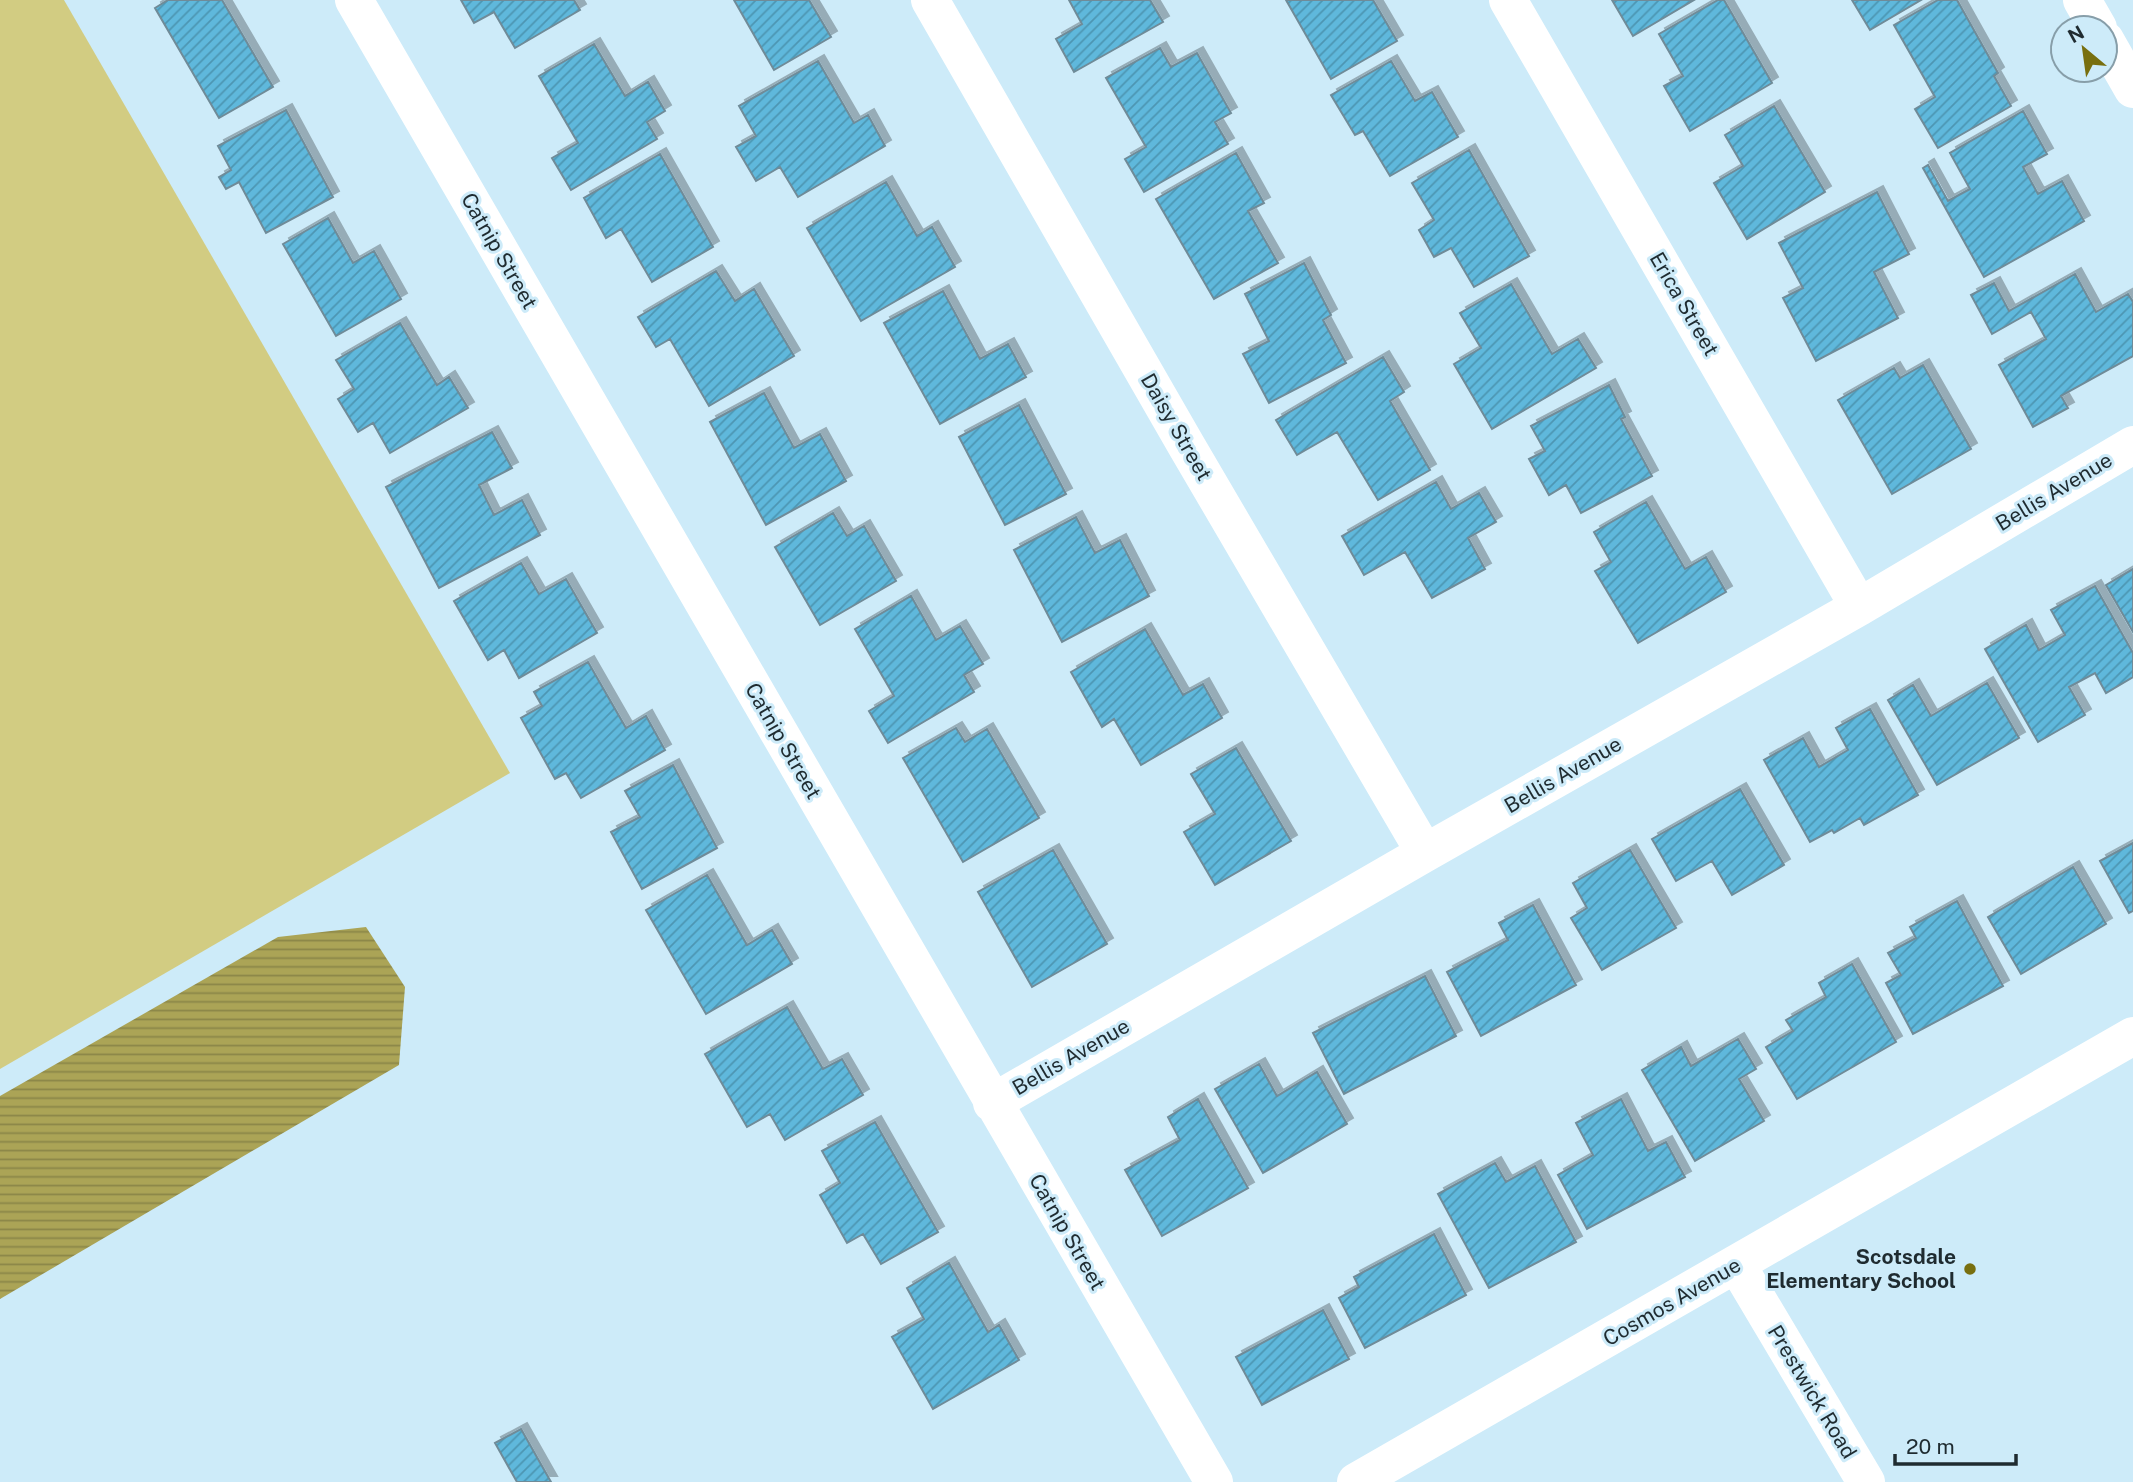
<svg xmlns="http://www.w3.org/2000/svg" width="2133" height="1482" viewBox="0 0 2133 1482" font-family="'Public Sans',sans-serif">
<style>
.green{fill:#d2cc82}
.water{fill:url(#water-rules)}
.building{fill:url(#building-hatch);stroke:#6f8b98;stroke-width:2;filter:url(#shadow)}
.lines{fill:none;stroke-linecap:round;stroke-linejoin:round}
.minor{stroke:#fff;stroke-width:38}
.poi-dot{fill:#786f0f;stroke:#cdebf9;stroke-width:2.5}
.labels{text-anchor:middle;stroke-width:6;stroke-linejoin:round;paint-order:stroke}
.street-label{font-size:21px;fill:#1f2b30;stroke:#cdebf9}
.poi-label{font-size:21px;font-weight:bold;fill:#1f2b30;stroke:#cdebf9;text-anchor:end}
</style>
<defs>
<pattern id="water-rules" width="6" height="5" patternUnits="userSpaceOnUse" patternTransform="scale(1.75)"><rect width="6" height="5" fill="#aba456"/><path d="M0 2.5h6" fill="none" stroke="#8b8648"/></pattern>
<pattern id="building-hatch" width="6" height="6" patternUnits="userSpaceOnUse" patternTransform="scale(1.75)"><rect width="6" height="6" fill="#5eb8dc"/><path d="M-1 1l2-2M0 6l6-6M5 7l2-2" fill="none" stroke="#4d96b3"/></pattern>
<filter id="shadow"><feDropShadow dx="6" dy="-6" stdDeviation="0" flood-color="#0004"/></filter>
</defs>
<rect width="100%" height="100%" fill="#cdebf9"/>
<!-- green -->
<path class="green" d="M 0,0 L 64,0 L 510,773 L 0,1069 Z"/>
<!-- water -->
<path class="water" d="M 366,927 L 405,987 L 399,1065 L 0,1299 L 0,1096 L 278,937 Z"/>
<!-- building -->
<path class="building" d="M 168,0 L 222,0 L 273,87 L 219,118 L 155,8 Z
M 461,0 L 574,0 L 580,10 L 515,48 L 494,12 L 474,23 Z
M 734,0 L 809,0 L 831,37 L 774,70 Z
M 1069,0 L 1150,0 L 1163,22 L 1074,72 L 1056,39 L 1082,24 Z
M 1286,0 L 1373,0 L 1397,41 L 1331,79 Z
M 1612,0 L 1694,0 L 1633,36 Z
M 1718,0 L 1724,0 L 1772,83 L 1690,131 L 1664,86 L 1683,76 L 1659,34 Z
M 1852,0 L 1921,0 L 1870,30 Z
M 1938,0 L 1957,0 L 1998,73 L 1994,76 L 2011,106 L 1938,148 L 1915,109 L 1935,97 L 1894,25 Z
M 594,44 L 625,96 L 648,82 L 665,111 L 647,122 L 657,139 L 571,190 L 552,158 L 578,143 L 539,76 Z
M 1160,48 L 1171,67 L 1197,53 L 1231,113 L 1215,122 L 1228,144 L 1144,192 L 1125,159 L 1146,147 L 1106,78 Z
M 818,61 L 854,123 L 868,115 L 885,146 L 798,197 L 780,167 L 756,181 L 736,147 L 756,136 L 739,106 Z
M 1391,61 L 1415,101 L 1432,92 L 1458,137 L 1390,176 L 1363,131 L 1355,135 L 1331,95 Z
M 1774,106 L 1825,192 L 1747,239 L 1714,183 L 1743,166 L 1725,135 Z
M 286,110 L 333,197 L 266,233 L 239,182 L 226,189 L 219,177 L 231,170 L 218,146 Z
M 2023,111 L 2047,154 L 2023,167 L 2038,194 L 2062,181 L 2084,221 L 1984,277 L 1923,168 L 1928,165 L 1948,201 L 1970,189 L 1950,153 Z
M 1469,150 L 1529,256 L 1474,287 L 1451,248 L 1434,257 L 1419,230 L 1434,220 L 1412,183 Z
M 1236,153 L 1264,203 L 1248,211 L 1278,263 L 1214,299 L 1156,199 Z
M 660,154 L 713,247 L 652,282 L 621,229 L 606,238 L 584,198 Z
M 886,182 L 917,236 L 932,227 L 955,267 L 861,321 L 807,228 Z
M 1877,192 L 1909,254 L 1874,272 L 1898,318 L 1816,361 L 1783,298 L 1803,288 L 1779,243 Z
M 328,218 L 353,263 L 374,251 L 401,299 L 336,336 L 283,244 Z
M 1304,263 L 1331,315 L 1323,320 L 1346,363 L 1269,403 L 1243,354 L 1269,341 L 1245,294 Z
M 716,271 L 735,301 L 754,289 L 794,356 L 709,406 L 670,339 L 656,347 L 638,317 Z
M 2075,274 L 2096,312 L 2128,294 L 2133,302 L 2133,356 L 2061,396 L 2068,408 L 2033,427 L 1999,365 L 2046,339 L 2031,312 L 1992,334 L 1971,295 L 1994,283 L 2009,311 Z
M 1511,284 L 1552,354 L 1578,339 L 1596,368 L 1492,429 L 1454,364 L 1481,348 L 1460,313 Z
M 943,291 L 980,359 L 1008,344 L 1026,377 L 940,424 L 884,323 Z
M 400,323 L 437,385 L 449,377 L 468,408 L 390,453 L 373,423 L 358,432 L 338,399 L 354,389 L 336,360 Z
M 1383,357 L 1404,392 L 1390,401 L 1430,470 L 1378,500 L 1337,432 L 1297,455 L 1276,420 Z
M 1923,365 L 1971,449 L 1892,494 L 1838,400 L 1894,368 L 1900,378 Z
M 1609,385 L 1625,417 L 1621,419 L 1652,476 L 1581,513 L 1566,485 L 1549,495 L 1529,459 L 1545,451 L 1531,426 Z
M 764,393 L 794,448 L 820,434 L 846,481 L 766,525 L 710,422 Z
M 1019,405 L 1066,494 L 1005,525 L 959,437 Z
M 492,432 L 512,468 L 479,485 L 494,515 L 522,500 L 540,535 L 439,588 L 386,487 Z
M 1436,482 L 1451,509 L 1479,493 L 1496,522 L 1468,538 L 1485,569 L 1432,598 L 1405,552 L 1364,575 L 1342,536 Z
M 1646,502 L 1685,569 L 1706,557 L 1726,592 L 1638,643 L 1595,571 L 1611,562 L 1594,532 Z
M 833,513 L 847,536 L 864,526 L 896,581 L 820,625 L 775,547 Z
M 1076,517 L 1095,553 L 1120,540 L 1149,596 L 1062,642 L 1014,550 Z
M 521,563 L 539,594 L 566,579 L 597,633 L 519,678 L 504,650 L 488,660 L 454,601 Z
M 2133,569 L 2133,632 L 2106,585 Z
M 2095,586 L 2133,653 L 2133,677 L 2106,693 L 2095,673 L 2069,687 L 2085,715 L 2038,742 L 1985,649 L 2026,625 L 2039,650 L 2065,635 L 2051,610 Z
M 911,596 L 936,640 L 960,626 L 983,664 L 964,675 L 974,692 L 888,743 L 869,711 L 894,696 L 855,629 Z
M 1145,629 L 1183,695 L 1203,684 L 1222,718 L 1141,765 L 1114,719 L 1102,727 L 1071,672 Z
M 588,662 L 626,728 L 646,716 L 665,750 L 581,798 L 566,773 L 555,779 L 521,718 L 542,706 L 534,692 Z
M 1987,683 L 2019,738 L 1937,785 L 1888,700 L 1913,685 L 1931,716 Z
M 1870,709 L 1918,795 L 1864,825 L 1860,818 L 1834,833 L 1832,830 L 1810,842 L 1764,760 L 1803,738 L 1819,767 L 1848,750 L 1836,728 Z
M 956,728 L 965,742 L 987,729 L 1039,818 L 963,862 L 903,758 Z
M 1236,748 L 1291,841 L 1215,885 L 1184,832 L 1215,814 L 1191,774 Z
M 673,765 L 717,848 L 642,889 L 611,832 L 640,817 L 625,791 Z
M 1740,789 L 1784,865 L 1732,895 L 1712,861 L 1676,881 L 1652,839 Z
M 2133,843 L 2133,911 L 2129,913 L 2100,861 Z
M 1053,850 L 1107,944 L 1032,987 L 978,892 Z
M 1630,850 L 1676,928 L 1602,970 L 1571,918 L 1587,908 L 1573,883 Z
M 2073,867 L 2106,924 L 2021,974 L 1988,917 Z
M 707,875 L 747,945 L 772,930 L 792,964 L 706,1014 L 646,910 Z
M 1957,901 L 2003,986 L 1913,1034 L 1886,983 L 1901,975 L 1888,953 L 1916,938 L 1910,927 Z
M 1533,905 L 1576,985 L 1481,1036 L 1447,972 L 1508,940 L 1499,923 Z
M 1852,964 L 1896,1042 L 1797,1099 L 1766,1047 L 1793,1031 L 1786,1020 L 1826,997 L 1819,983 Z
M 1425,976 L 1456,1036 L 1344,1094 L 1313,1033 Z
M 787,1007 L 823,1069 L 842,1059 L 863,1095 L 785,1140 L 770,1114 L 747,1127 L 705,1054 Z
M 1738,1039 L 1756,1069 L 1739,1079 L 1764,1121 L 1695,1161 L 1642,1070 L 1681,1047 L 1691,1066 Z
M 1259,1064 L 1277,1096 L 1317,1072 L 1347,1124 L 1263,1173 L 1215,1089 Z
M 1198,1099 L 1248,1188 L 1162,1236 L 1125,1170 L 1180,1140 L 1168,1117 Z
M 1621,1099 L 1648,1151 L 1666,1142 L 1685,1177 L 1587,1229 L 1558,1175 L 1593,1155 L 1576,1123 Z
M 875,1122 L 938,1232 L 881,1264 L 863,1234 L 847,1243 L 820,1195 L 840,1183 L 822,1151 Z
M 1495,1163 L 1506,1182 L 1535,1166 L 1576,1242 L 1489,1288 L 1438,1194 Z
M 1434,1234 L 1466,1295 L 1365,1348 L 1339,1298 L 1359,1287 L 1354,1277 Z
M 949,1263 L 988,1332 L 999,1325 L 1019,1360 L 933,1409 L 892,1337 L 924,1319 L 907,1288 Z
M 1323,1310 L 1349,1359 L 1262,1405 L 1236,1357 Z
M 521,1429 L 551,1482 L 517,1482 L 495,1443 Z"/>
<g class="lines">
<!-- minor -->
<path class="minor" d="M 354,0 L 1214,1482
M 930,0 L 1186,445 L 1425,853
M 1508,0 L 1859,607
M 2082,0 L 2098,28
M 2105,40 L 2133,89
M 992,1103 L 1425,853 L 1859,607 L 2133,445
M 1737,1265 L 1866,1482
M 1356,1482 L 2133,1036"/>
</g>
<!-- markers -->
<circle class="poi-dot" cx="1970" cy="1269" r="7"/>
<g class="labels">
<!-- street labels -->
<g class="street-label">
<text transform="translate(499 251) rotate(60)" y="7">Catnip Street</text>
<text transform="translate(1684 304) rotate(60)" y="7">Erica Street</text>
<text transform="translate(1176 427) rotate(60)" y="7">Daisy Street</text>
<text transform="translate(2054 492) rotate(-31)" y="7">Bellis Avenue</text>
<text transform="translate(783 741) rotate(60)" y="7">Catnip Street</text>
<text transform="translate(1563 775) rotate(-30)" y="7">Bellis Avenue</text>
<text transform="translate(1071 1057) rotate(-30)" y="7">Bellis Avenue</text>
<text transform="translate(1067 1232) rotate(60)" y="7">Catnip Street</text>
<text transform="translate(1672 1302) rotate(-30)" y="7">Cosmos Avenue</text>
<text transform="translate(1812 1392) rotate(59)" y="7">Prestwick Road</text>
</g>
<!-- poi labels -->
<g class="poi-label">
<text x="1956" y="1264">Scotsdale<tspan x="1956" dy="24">Elementary School</tspan></text>
</g>
</g>
<!-- north arrow -->
<g transform="translate(2084 49) rotate(331)"><circle r="33" fill="#cdebf9" stroke="#879ea9" stroke-width="2"/>
<path d="M0-5L12 26L0 18L-12 26Z" fill="#786f0f"/>
<text y="-10" font-size="19" font-weight="bold" text-anchor="middle" fill="#1f2b30">N</text>
</g>
<!-- scale -->
<path d="M1895 1454v10h121v-10" fill="none" stroke="#1f2b30" stroke-width="3.5"/>
<text x="1906" y="1454" font-size="21" fill="#1f2b30" stroke="#cdebf9" stroke-width="5" paint-order="stroke">20 m</text>
</svg>
